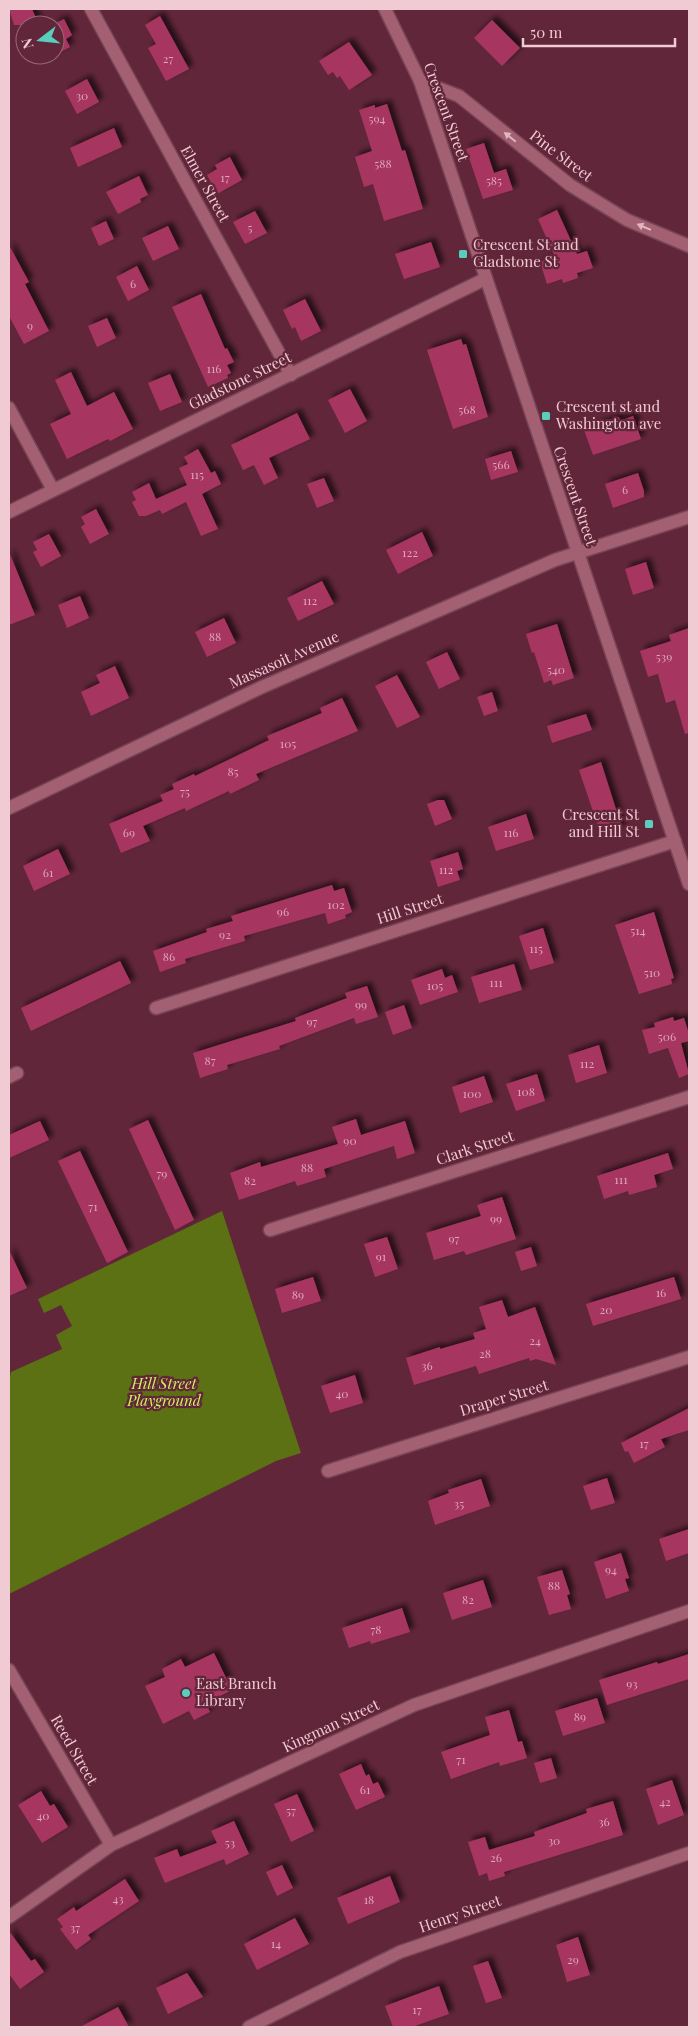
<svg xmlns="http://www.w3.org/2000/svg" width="698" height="2036" viewBox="0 0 698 2036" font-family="'Playfair Display',serif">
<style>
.green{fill:#5c7113}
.building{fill:#a6365e;filter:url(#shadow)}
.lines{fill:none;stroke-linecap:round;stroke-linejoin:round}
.minor-casing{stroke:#774456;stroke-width:15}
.secondary-casing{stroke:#774456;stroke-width:15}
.minor{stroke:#a26072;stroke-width:12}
.secondary{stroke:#a26072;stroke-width:12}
.oneway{fill:#e1b6c0}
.poi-dot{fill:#5acebd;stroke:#612639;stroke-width:2}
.labels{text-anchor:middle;stroke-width:4.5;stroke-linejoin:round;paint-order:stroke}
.number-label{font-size:12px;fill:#dea6b6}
.street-label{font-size:15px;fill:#f1cbd4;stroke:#612639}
.poi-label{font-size:15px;fill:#f1cbd4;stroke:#612639;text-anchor:start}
.park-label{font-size:15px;font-style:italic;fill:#cef45c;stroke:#612639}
</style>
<defs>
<filter id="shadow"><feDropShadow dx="4.5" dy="-4.5" stdDeviation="2.5" flood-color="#0009"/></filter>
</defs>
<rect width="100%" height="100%" fill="#612639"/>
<!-- green -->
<path class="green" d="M 222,1211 L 301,1453 L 276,1461 L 9,1594 L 9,1382 L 11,1372 L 62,1349 L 56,1335 L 72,1326 L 61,1305 L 44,1313 L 38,1299 Z"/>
<!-- building -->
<path class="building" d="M 9,9 L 32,9 L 39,25 L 14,25 Z
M 160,16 L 189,69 L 166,81 L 148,48 L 156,44 L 145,25 Z
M 64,19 L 72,35 L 66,39 L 70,47 L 47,59 L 45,55 L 55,55 L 55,25 L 52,25 Z
M 492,20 L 520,48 L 502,66 L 474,38 Z
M 349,42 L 372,75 L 349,90 L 340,76 L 337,78 L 333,72 L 328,75 L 319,61 Z
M 87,79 L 99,102 L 77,114 L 65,91 Z
M 387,104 L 402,151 L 405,150 L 423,209 L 384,221 L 373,184 L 364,187 L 355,157 L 372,151 L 359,110 L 375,105 L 375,108 Z
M 114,128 L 122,147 L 78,167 L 70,148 Z
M 484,143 L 494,173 L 506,169 L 513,190 L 483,199 L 466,149 Z
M 230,157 L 242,180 L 217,194 L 207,175 L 217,169 L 215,165 Z
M 139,176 L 148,195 L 140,199 L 141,202 L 118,214 L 106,192 Z
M 557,210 L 577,254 L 587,251 L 593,268 L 577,273 L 578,278 L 563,283 L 562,279 L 547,284 L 540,262 L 555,257 L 538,219 Z
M 255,211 L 267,233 L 245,244 L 233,222 Z
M 106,221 L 114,239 L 99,246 L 91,228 Z
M 168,226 L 179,249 L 153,261 L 142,238 Z
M 431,242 L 440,267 L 404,279 L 395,254 Z
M 9,245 L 29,282 L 25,284 L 49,331 L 24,344 L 9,316 Z
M 137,266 L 149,290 L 128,301 L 116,277 Z
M 201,294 L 225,349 L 227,348 L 234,362 L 227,365 L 231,373 L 227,375 L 228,378 L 208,387 L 172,307 Z
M 305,299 L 321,331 L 301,341 L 295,327 L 292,329 L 283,310 Z
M 107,318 L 116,338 L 97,347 L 88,326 Z
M 461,339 L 463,345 L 466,344 L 488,417 L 453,429 L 427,350 Z
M 71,372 L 87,406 L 114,392 L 133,429 L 110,441 L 108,439 L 67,459 L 50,424 L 71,414 L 55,380 Z
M 170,374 L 182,402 L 160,411 L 148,383 Z
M 350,389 L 367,421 L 345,433 L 328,400 Z
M 297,413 L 310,439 L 269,458 L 278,478 L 264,485 L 254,465 L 243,470 L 231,445 Z
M 633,416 L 641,439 L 593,455 L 584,430 L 619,417 L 620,421 Z
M 198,449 L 211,473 L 215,471 L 221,484 L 202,494 L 218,529 L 201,536 L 186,502 L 162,514 L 160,510 L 146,516 L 139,516 L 132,502 L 136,500 L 132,492 L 149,483 L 156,499 L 187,485 L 179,468 L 188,464 L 184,457 Z
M 511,451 L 518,472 L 491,480 L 485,459 Z
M 638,473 L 644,491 L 644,497 L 613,508 L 605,484 Z
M 324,478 L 334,501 L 317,508 L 307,484 Z
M 96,509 L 109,534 L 90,544 L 81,527 L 85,524 L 81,517 Z
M 422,532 L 433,556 L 398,574 L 386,550 Z
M 49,534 L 61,556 L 41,567 L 33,552 L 37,550 L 33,542 Z
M 9,552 L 35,615 L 9,625 Z
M 646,562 L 654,588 L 633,595 L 625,569 Z
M 322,581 L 334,604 L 298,621 L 287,598 Z
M 80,596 L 89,618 L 67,628 L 58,605 Z
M 224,618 L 236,643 L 207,657 L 195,632 Z
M 557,624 L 574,678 L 553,685 L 551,680 L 544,683 L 534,652 L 532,653 L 526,634 Z
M 689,628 L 689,733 L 685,734 L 675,700 L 666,703 L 658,674 L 648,677 L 640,651 L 671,641 L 669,635 Z
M 447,652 L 460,679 L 439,689 L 426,662 Z
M 115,666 L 129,698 L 91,716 L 81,692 L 100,683 L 96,675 Z
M 397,675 L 420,717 L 397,728 L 375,686 Z
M 492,692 L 498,711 L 484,716 L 477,697 Z
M 342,698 L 358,731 L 256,774 L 259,780 L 230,794 L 229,791 L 186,811 L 185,808 L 143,826 L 150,841 L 121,853 L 109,824 L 163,801 L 160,795 L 174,789 L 172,784 L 194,774 L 195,776 L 269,740 L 267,736 L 322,713 L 320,708 Z
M 586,714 L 592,730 L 552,743 L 547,726 Z
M 601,762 L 622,828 L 601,835 L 579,770 Z
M 438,800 L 444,800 L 452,819 L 435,826 L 427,804 Z
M 526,814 L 534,839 L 496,851 L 488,827 Z
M 58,849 L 70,874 L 34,891 L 23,866 Z
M 458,852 L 463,869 L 457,871 L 460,880 L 438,887 L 430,861 Z
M 332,885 L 334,891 L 344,888 L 352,912 L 345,915 L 346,918 L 328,924 L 325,913 L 244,936 L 245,941 L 185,959 L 186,963 L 160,972 L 153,951 L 207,932 L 206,929 L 233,921 L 231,916 Z
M 654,912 L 674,978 L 671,979 L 672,984 L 639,994 L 615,925 Z
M 543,928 L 554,963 L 530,970 L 519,936 Z
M 120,961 L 131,983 L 31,1031 L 21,1008 Z
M 514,964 L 522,990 L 479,1003 L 471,977 Z
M 442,969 L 445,978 L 452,975 L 458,992 L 420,1005 L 411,980 Z
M 367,986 L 378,1017 L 356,1024 L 354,1018 L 279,1046 L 280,1049 L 227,1065 L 228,1069 L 200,1078 L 193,1053 L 296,1021 L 295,1018 L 347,998 L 345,993 Z
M 404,1005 L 412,1028 L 393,1035 L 385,1012 Z
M 673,1017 L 674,1021 L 684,1018 L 689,1034 L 689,1041 L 681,1043 L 689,1074 L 679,1078 L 668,1048 L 649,1054 L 642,1030 L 655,1027 L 654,1023 Z
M 599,1045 L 607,1073 L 576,1083 L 568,1055 Z
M 537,1074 L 545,1101 L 516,1111 L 506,1084 Z
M 484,1076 L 493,1102 L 460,1113 L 452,1087 Z
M 356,1119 L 361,1135 L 405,1121 L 415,1153 L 397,1159 L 394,1146 L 324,1169 L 326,1177 L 297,1186 L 295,1181 L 239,1200 L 230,1173 L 260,1162 L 261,1167 L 338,1144 L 332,1127 Z
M 148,1120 L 194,1220 L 175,1230 L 129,1129 Z
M 40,1121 L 49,1140 L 9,1158 L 9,1135 Z
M 80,1151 L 128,1252 L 107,1263 L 58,1161 Z
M 668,1153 L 673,1169 L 654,1175 L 657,1187 L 629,1195 L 628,1191 L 604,1199 L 597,1176 Z
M 502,1197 L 516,1239 L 466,1255 L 464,1251 L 434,1260 L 426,1233 L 481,1216 L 477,1205 Z
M 387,1237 L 398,1269 L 375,1277 L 364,1244 Z
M 531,1247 L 537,1266 L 521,1271 L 515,1252 Z
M 9,1250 L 27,1288 L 9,1296 Z
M 313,1277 L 321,1301 L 282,1313 L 275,1289 Z
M 674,1277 L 681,1299 L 593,1326 L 586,1304 Z
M 502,1300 L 508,1317 L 535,1307 L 556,1365 L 536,1359 L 530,1361 L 529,1358 L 479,1374 L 476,1366 L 414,1385 L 406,1358 L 440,1347 L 440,1349 L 475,1339 L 473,1333 L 486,1329 L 479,1307 Z
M 355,1375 L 363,1403 L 330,1413 L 321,1386 Z
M 689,1408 L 689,1430 L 661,1439 L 665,1447 L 634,1463 L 628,1451 L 625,1452 L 621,1443 Z
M 607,1478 L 615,1503 L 591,1510 L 583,1486 Z
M 481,1479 L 490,1506 L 435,1525 L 428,1501 L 449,1493 L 448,1490 Z
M 689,1529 L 689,1553 L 666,1561 L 659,1539 Z
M 621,1553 L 629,1578 L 625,1579 L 629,1591 L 606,1599 L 594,1562 Z
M 562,1570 L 570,1594 L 567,1595 L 571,1609 L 549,1615 L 537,1577 Z
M 483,1580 L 492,1607 L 452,1620 L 443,1593 Z
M 402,1608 L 410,1632 L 371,1644 L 370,1641 L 349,1648 L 342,1628 Z
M 214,1653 L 232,1690 L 206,1703 L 210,1712 L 194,1720 L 189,1711 L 163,1724 L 145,1686 L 165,1677 L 162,1669 L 181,1659 L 185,1667 Z
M 689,1654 L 689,1679 L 607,1705 L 599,1680 L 657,1662 L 658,1664 Z
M 597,1698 L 605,1723 L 563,1736 L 555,1711 Z
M 509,1710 L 518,1742 L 522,1741 L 527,1758 L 500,1766 L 499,1762 L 451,1779 L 441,1752 L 490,1735 L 485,1717 Z
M 551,1758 L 557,1778 L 540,1783 L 534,1763 Z
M 361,1764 L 366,1776 L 369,1774 L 373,1784 L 378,1782 L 385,1797 L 356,1810 L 339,1774 Z
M 672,1780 L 684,1815 L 658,1825 L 646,1789 Z
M 41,1791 L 50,1806 L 54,1804 L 68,1827 L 42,1843 L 18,1805 Z
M 297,1794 L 314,1831 L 291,1842 L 274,1804 Z
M 613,1801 L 623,1835 L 504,1872 L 505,1876 L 489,1881 L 487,1873 L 479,1876 L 468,1842 L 485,1837 L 489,1850 L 535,1836 L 534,1832 L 587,1813 L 586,1809 Z
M 234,1821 L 249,1854 L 226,1865 L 224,1859 L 165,1883 L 154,1858 L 177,1849 L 180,1857 L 217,1843 L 211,1831 Z
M 282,1865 L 293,1888 L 277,1896 L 266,1872 Z
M 390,1876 L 400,1902 L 348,1924 L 337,1898 Z
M 125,1879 L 139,1901 L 88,1935 L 91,1939 L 76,1950 L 60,1929 L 63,1927 L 57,1919 L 74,1907 L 76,1911 Z
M 295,1918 L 309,1944 L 257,1970 L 244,1944 Z
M 9,1931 L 31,1961 L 35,1959 L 44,1972 L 20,1989 L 9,1974 Z
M 578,1937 L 590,1975 L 567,1982 L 556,1945 Z
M 488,1961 L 502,1998 L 486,2003 L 473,1966 Z
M 187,1973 L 203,1997 L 168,2014 L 156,1988 Z
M 439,1986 L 449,2014 L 412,2027 L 393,2027 L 385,2006 Z
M 118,2007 L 129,2027 L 80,2027 Z"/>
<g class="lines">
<!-- minor casing -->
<g class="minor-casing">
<path id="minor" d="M 91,9 L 291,375
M 420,81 L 459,96 L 570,185 L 627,220 L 689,246
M 9,408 L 53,490
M 9,512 L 485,279
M 9,808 L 262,687 L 555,560 L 689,517
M 156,1008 L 675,841
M 9,1077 L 17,1073
M 270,1230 L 689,1097
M 328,1471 L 689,1357
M 9,1670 L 111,1845
M 9,1917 L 111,1845 L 414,1705 L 689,1611
M 249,2027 L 400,1952 L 689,1853"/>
</g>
<!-- secondary casing -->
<g class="secondary-casing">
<path id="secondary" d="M 385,9 L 420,81 L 689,884"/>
</g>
<!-- minor -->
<use href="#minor" class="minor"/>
<!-- secondary -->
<use href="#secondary" class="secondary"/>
</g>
<!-- one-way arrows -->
<defs><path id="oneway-solid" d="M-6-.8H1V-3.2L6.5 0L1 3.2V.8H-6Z" transform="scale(1.25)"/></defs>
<g class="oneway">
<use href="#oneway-solid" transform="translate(510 137) rotate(-141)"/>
<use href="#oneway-solid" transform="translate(644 227) rotate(-157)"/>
</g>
<!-- markers -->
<g class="poi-dot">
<rect x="458" y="249" width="10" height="10" rx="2.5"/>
<rect x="541" y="411" width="10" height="10" rx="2.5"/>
<rect x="644" y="819" width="10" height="10" rx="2.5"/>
<circle cx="186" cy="1693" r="5"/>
</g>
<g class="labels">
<!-- number labels -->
<g class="number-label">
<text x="168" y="63">27</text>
<text x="82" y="100">30</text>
<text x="377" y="123">594</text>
<text x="383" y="168">588</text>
<text x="225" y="182">17</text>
<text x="494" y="185">585</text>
<text x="250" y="232">5</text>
<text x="133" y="288">6</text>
<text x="30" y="330">9</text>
<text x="214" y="373">116</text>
<text x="467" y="414">568</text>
<text x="501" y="469">566</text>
<text x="197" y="479">115</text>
<text x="625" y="494">6</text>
<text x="410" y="557">122</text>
<text x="310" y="605">112</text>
<text x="215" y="641">88</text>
<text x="664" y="661">539</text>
<text x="556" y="674">540</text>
<text x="288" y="748">105</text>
<text x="233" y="776">85</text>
<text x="185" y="796">75</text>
<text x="129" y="837">69</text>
<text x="511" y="837">116</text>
<text x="446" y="874">112</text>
<text x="48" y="877">61</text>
<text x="336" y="909">102</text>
<text x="283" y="916">96</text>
<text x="638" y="935">514</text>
<text x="225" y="939">92</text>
<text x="536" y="953">115</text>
<text x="169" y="961">86</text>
<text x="652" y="977">510</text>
<text x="496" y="987">111</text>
<text x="435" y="990">105</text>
<text x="361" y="1009">99</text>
<text x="312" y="1026">97</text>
<text x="667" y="1041">506</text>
<text x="210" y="1065">87</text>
<text x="587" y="1068">112</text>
<text x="526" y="1096">108</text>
<text x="472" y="1098">100</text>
<text x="350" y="1145">90</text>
<text x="307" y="1172">88</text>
<text x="162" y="1178">79</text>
<text x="621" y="1184">111</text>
<text x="250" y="1185">82</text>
<text x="93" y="1211">71</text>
<text x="496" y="1223">99</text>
<text x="454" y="1243">97</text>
<text x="381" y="1261">91</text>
<text x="661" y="1297">16</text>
<text x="298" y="1299">89</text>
<text x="606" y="1314">20</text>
<text x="535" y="1345">24</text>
<text x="485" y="1358">28</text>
<text x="427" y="1370">36</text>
<text x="342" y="1398">40</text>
<text x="644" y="1448">17</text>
<text x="459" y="1508">35</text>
<text x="611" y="1574">94</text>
<text x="554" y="1590">88</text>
<text x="468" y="1604">82</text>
<text x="376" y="1634">78</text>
<text x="632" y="1688">93</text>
<text x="580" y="1721">89</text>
<text x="461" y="1764">71</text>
<text x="365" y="1794">61</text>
<text x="665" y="1806">42</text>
<text x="291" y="1815">57</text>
<text x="43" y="1820">40</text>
<text x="604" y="1826">36</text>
<text x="554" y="1845">30</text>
<text x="230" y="1847">53</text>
<text x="496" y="1862">26</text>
<text x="118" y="1903">43</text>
<text x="369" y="1904">18</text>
<text x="75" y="1932">37</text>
<text x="276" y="1948">14</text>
<text x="573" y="1964">29</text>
<text x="417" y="2014">17</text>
</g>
<!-- street labels -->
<g class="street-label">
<text transform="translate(446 112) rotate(70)" y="5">Crescent Street</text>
<text transform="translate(561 156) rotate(37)" y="5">Pine Street</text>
<text transform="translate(205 184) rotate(61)" y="5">Elmer Street</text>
<text transform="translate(240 381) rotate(-26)" y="5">Gladstone Street</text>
<text transform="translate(575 496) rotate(71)" y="5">Crescent Street</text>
<text transform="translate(284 660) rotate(-24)" y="5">Massasoit Avenue</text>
<text transform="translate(410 909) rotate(-18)" y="5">Hill Street</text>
<text transform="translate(475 1148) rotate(-18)" y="5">Clark Street</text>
<text transform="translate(504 1398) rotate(-17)" y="5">Draper Street</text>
<text transform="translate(331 1726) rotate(-25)" y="5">Kingman Street</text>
<text transform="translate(74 1750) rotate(60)" y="5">Reed Street</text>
<text transform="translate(460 1914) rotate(-19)" y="5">Henry Street</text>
</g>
<!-- poi labels -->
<g class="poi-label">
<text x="473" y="250">Crescent St and<tspan x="473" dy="17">Gladstone St</tspan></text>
<text x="556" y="412">Crescent st and<tspan x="556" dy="17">Washington ave</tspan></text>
<text x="639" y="820" text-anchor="end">Crescent St<tspan x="639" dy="17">and Hill St</tspan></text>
<text x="196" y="1689">East Branch<tspan x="196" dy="17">Library</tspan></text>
</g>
<!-- park labels -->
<g class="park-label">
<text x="164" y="1389">Hill Street<tspan x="164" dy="17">Playground</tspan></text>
</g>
</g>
<!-- border -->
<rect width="698" height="2036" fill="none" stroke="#f1cbd4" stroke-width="20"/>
<!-- north arrow -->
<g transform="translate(40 40) rotate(254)"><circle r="24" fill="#612639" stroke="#9b6877"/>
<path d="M0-4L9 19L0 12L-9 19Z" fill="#5acebd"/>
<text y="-8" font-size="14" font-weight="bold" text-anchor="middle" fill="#f1cbd4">N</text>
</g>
<!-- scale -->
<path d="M523 38v8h152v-8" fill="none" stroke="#f1cbd4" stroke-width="2.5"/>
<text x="530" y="38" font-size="15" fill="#f1cbd4" stroke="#612639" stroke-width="4" paint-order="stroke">50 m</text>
</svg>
